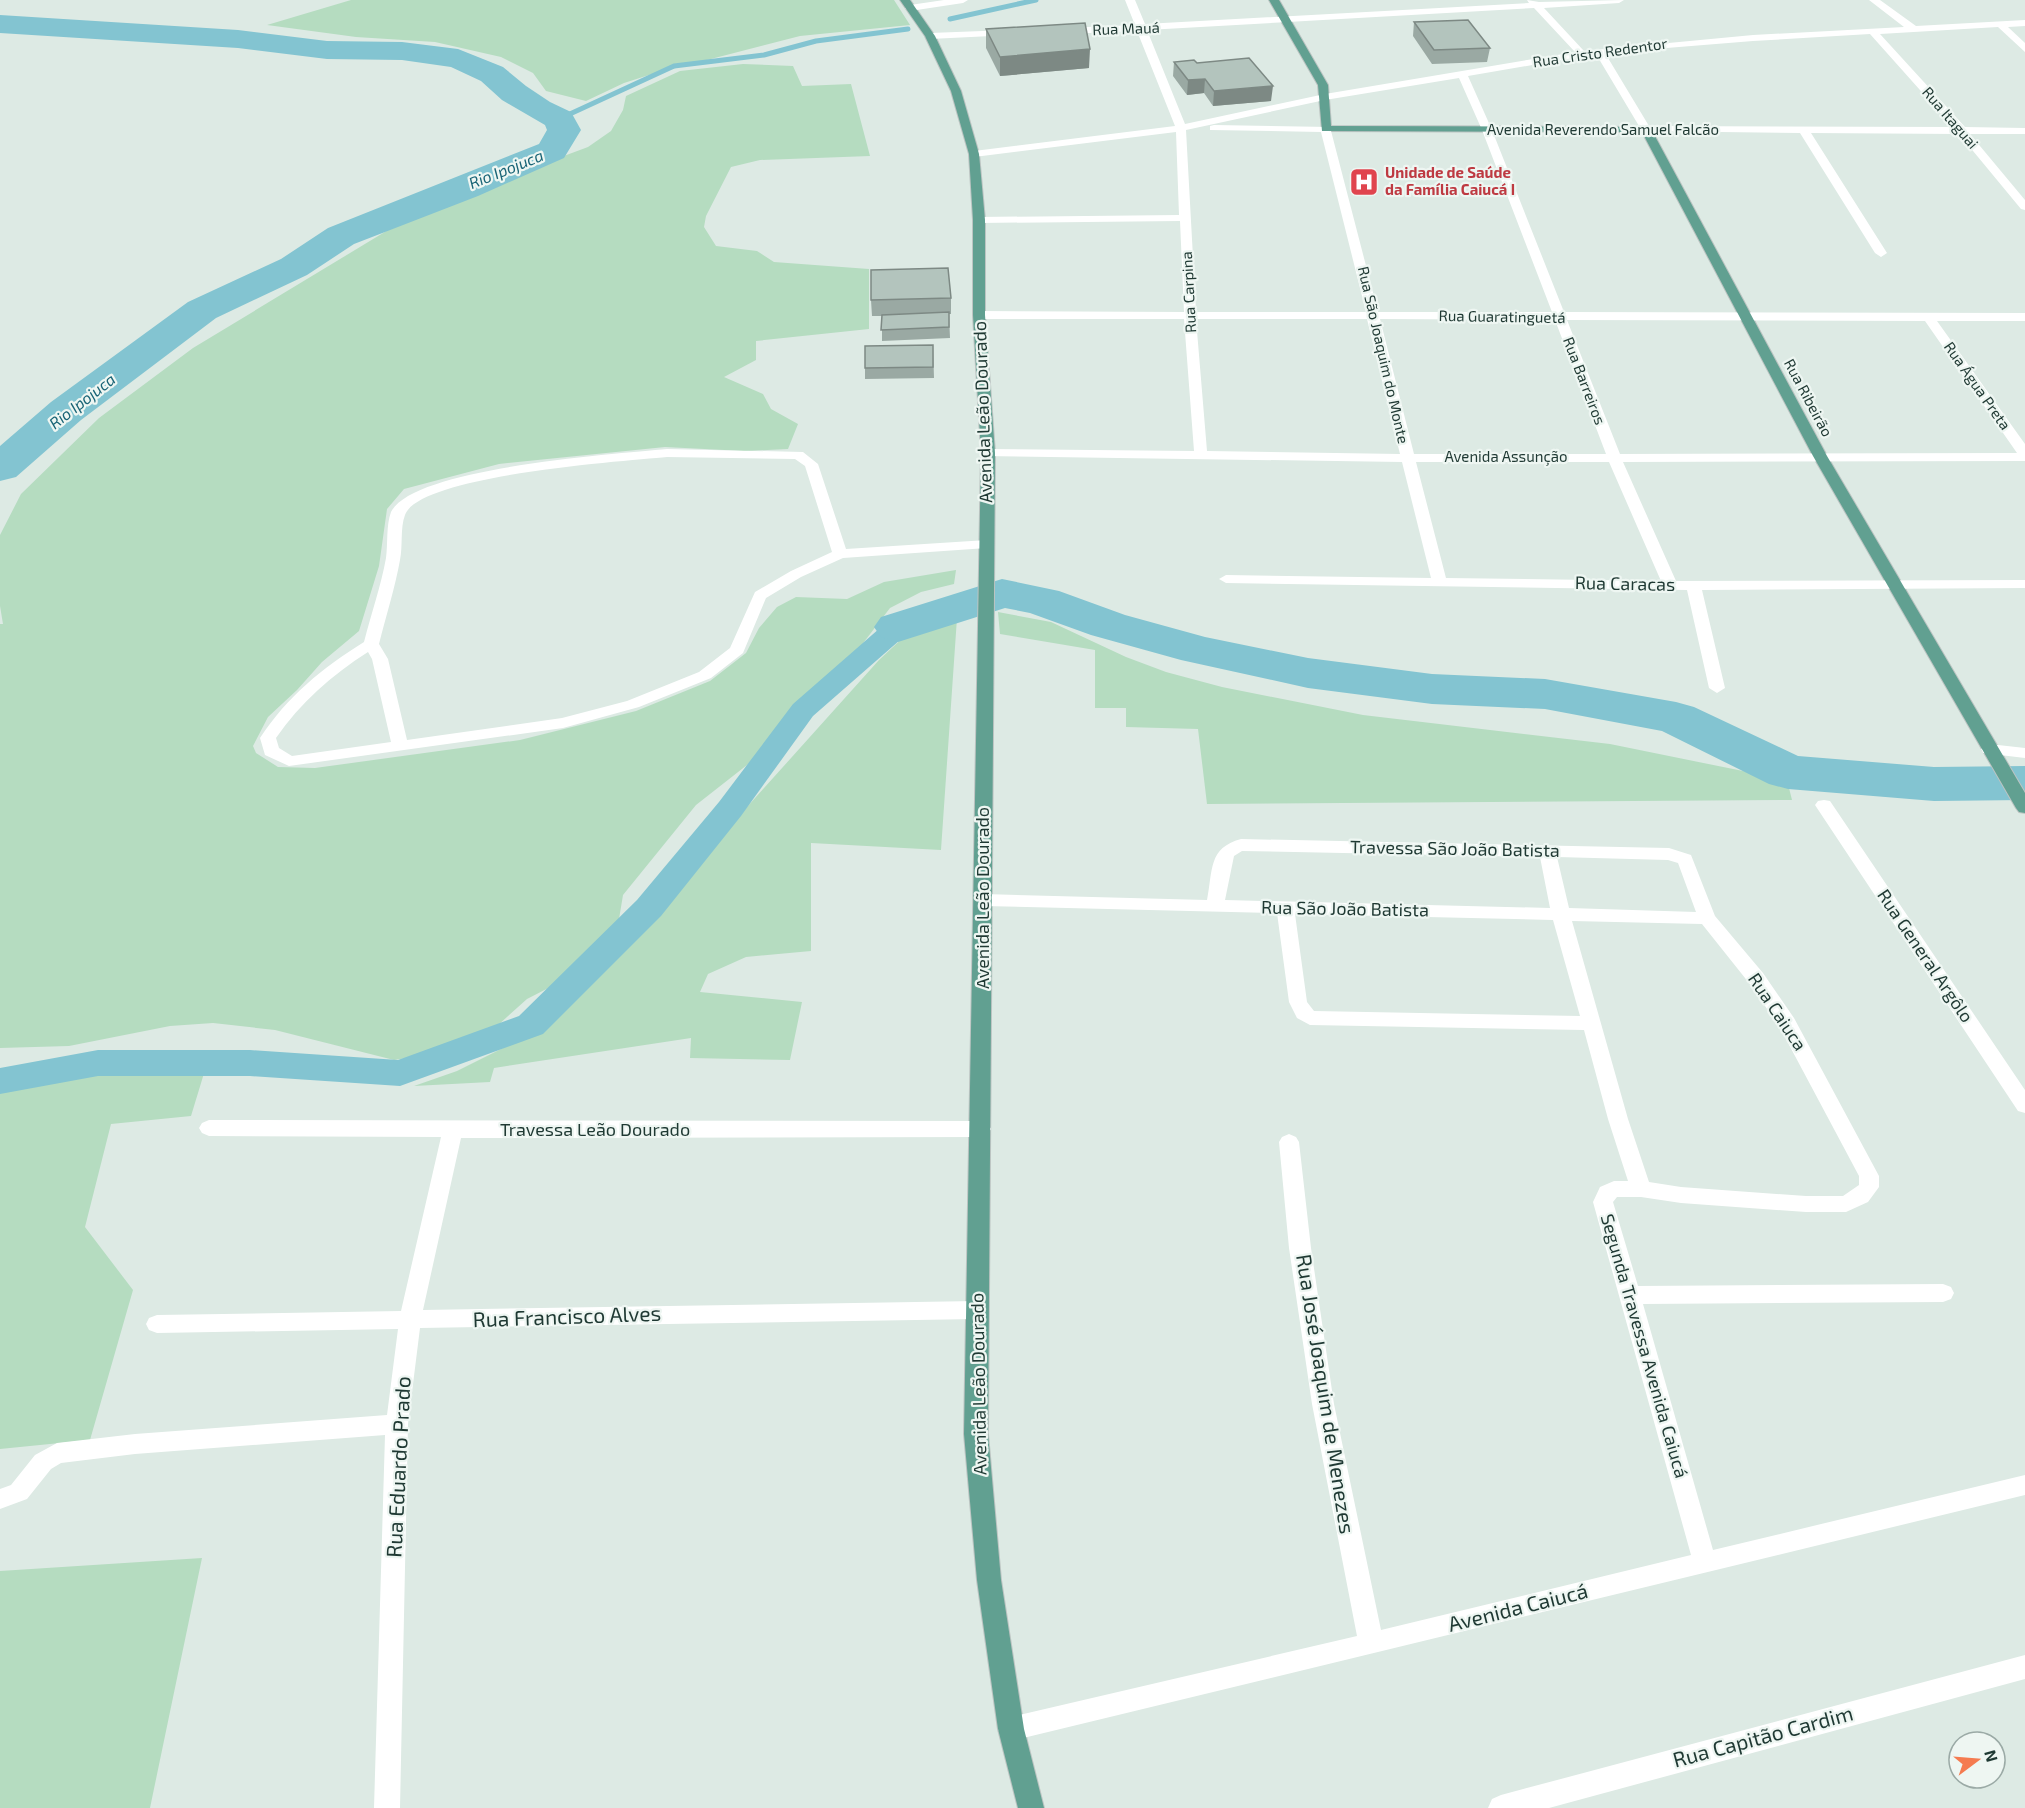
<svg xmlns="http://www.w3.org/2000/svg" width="2025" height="1808" viewBox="0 0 2025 1808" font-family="'Exo 2',sans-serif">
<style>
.green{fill:#b5dcc0}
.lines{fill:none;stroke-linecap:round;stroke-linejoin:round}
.stream{stroke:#83c4d1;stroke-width:5}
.canal{fill:#83c4d1;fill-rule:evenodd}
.river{fill:#83c4d1;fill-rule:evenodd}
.major-casing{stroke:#bcc4c2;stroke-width:2}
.minor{fill:#fff;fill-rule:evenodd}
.major{fill:#61a091;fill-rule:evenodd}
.wall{fill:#9aa9a3}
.shaded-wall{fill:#7d8984}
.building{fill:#b3c4bd;stroke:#7d8984;stroke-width:1.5}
.labels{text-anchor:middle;stroke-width:4.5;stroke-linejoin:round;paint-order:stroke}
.far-street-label{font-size:15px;fill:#1f3933;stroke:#eef6f2}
.far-health-label{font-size:15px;font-weight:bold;fill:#be3a42;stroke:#eef6f2;text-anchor:start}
.far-water-label{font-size:16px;font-style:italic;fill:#196476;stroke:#eef6f2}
.street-label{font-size:18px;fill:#1f3933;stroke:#eef6f2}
.near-street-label{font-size:21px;fill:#1f3933;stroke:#eef6f2}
</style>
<rect width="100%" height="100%" fill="#ddeae4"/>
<!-- green -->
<path class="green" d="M 351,0 L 894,0 L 910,25 L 800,36 L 649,75 L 624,83 L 586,101 L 546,91 L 533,73 L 501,57 L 435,42 L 356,37 L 267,25 Z
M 743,64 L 793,66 L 802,86 L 851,84 L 870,156 L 760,160 L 731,167 L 706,216 L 704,227 L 716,246 L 757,251 L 774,262 L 869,269 L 869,329 L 756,341 L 756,360 L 724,377 L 763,394 L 771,409 L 798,424 L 788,449 L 744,451 L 665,447 L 499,464 L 404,489 L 387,509 L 379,566 L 359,631 L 322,662 L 297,690 L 268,717 L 253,746 L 256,753 L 278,767 L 315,768 L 520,740 L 636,711 L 710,681 L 746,653 L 759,628 L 777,607 L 796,597 L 847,599 L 884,582 L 956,570 L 954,584 L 921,592 L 890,608 L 841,672 L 808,698 L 784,730 L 747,765 L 696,805 L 623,895 L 618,925 L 562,981 L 527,999 L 487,1035 L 440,1053 L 394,1060 L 275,1030 L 213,1023 L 170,1026 L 69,1046 L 0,1048 L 0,624 L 3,624 L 0,606 L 0,535 L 21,494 L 99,418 L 193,348 L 393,227 L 499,180 L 588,147 L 611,131 L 623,110 L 626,96 L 680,71 Z
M 998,612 L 1051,622 L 1126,657 L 1166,672 L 1222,687 L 1363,715 L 1610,744 L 1787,780 L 1792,800 L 1207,804 L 1198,729 L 1126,727 L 1126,708 L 1095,708 L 1095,650 L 1000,634 Z
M 957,618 L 941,850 L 811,843 L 811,951 L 746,957 L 708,974 L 700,992 L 802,1002 L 790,1060 L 690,1058 L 691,1038 L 494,1068 L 490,1082 L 414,1086 L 457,1071 L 547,1026 L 657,919 L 730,826 L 879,660 L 908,633 Z
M 96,1070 L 205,1070 L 191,1116 L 111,1124 L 85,1227 L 133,1290 L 90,1440 L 0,1449 L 0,1088 Z
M 202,1558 L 150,1808 L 0,1808 L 0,1571 Z"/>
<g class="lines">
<!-- stream -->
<path class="stream" d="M 950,19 L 1036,0
M 559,119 L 674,66 L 764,55 L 816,41 L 908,29"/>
<!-- canal -->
<path class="canal" d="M 898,619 L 908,621 L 912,627 L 908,633 L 813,716 L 741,816 L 661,916 L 543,1034 L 400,1086 L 250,1076 L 98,1076 L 0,1094 L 0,1068 L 98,1050 L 250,1050 L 398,1060 L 519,1016 L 637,900 L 719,802 L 793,704 L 888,621 Z"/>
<!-- river -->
<path class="river" d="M 0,15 L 238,30 L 327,41 L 402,42 L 458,49 L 503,67 L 526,86 L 550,102 L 571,112 L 581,130 L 564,158 L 478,196 L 354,244 L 307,275 L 216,318 L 81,420 L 16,477 L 0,481 L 0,446 L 51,402 L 188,302 L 281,259 L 328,228 L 539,144 L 547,130 L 545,125 L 502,100 L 481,81 L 451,67 L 402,60 L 327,59 L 238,48 L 0,33 Z
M 1002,579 L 1059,591 L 1125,615 L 1205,637 L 1308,658 L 1432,674 L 1545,679 L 1676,702 L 1694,707 L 1798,756 L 1934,767 L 2025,766 L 2025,800 L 1934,801 L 1788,789 L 1769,784 L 1662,731 L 1545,709 L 1432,704 L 1308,688 L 1181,660 L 1091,635 L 1030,613 L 1005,608 L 898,642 L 881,637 L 874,627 L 881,617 Z"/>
<!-- major casing -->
<g class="major-casing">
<path id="major" d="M 900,0 L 910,0 L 935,36 L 961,91 L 979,154 L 985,220 L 985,315 L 995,453 L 988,1434 L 1001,1580 L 1024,1729 L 1044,1808 L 1018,1808 L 998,1729 L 977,1580 L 964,1434 L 981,453 L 973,315 L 973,220 L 969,154 L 951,91 L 925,36 Z
M 1269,0 L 1279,0 L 1328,85 L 1331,126 L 1650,127 L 1827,456 L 2025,793 L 2025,813 L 2019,812 L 2016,808 L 1813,456 L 1642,132 L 1322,131 L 1318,85 Z"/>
</g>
<!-- minor -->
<path class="minor" d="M 944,0 L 968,0 L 963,3 L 910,11 L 905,8 L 910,5 Z
M 1125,0 L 1135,0 L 1145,24 L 1529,3 L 1527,0 L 1539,2 L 1624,0 L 1619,3 L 1544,8 L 1584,51 L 1753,35 L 1904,27 L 1869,0 L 1880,0 L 1916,26 L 2025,20 L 2025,26 L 2008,27 L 2025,43 L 2025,52 L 1998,27 L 1880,34 L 1965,127 L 2025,128 L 2025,134 L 1970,134 L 2025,200 L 2025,210 L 2021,209 L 1959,134 L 1811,133 L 1887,253 L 1881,257 L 1875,253 L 1800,133 L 1642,131 L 1596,54 L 1468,76 L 1492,130 L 1564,312 L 2025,313 L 2025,321 L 1937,321 L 2025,444 L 2025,461 L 1623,462 L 1676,581 L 2025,580 L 2025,588 L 1702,590 L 1725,688 L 1717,693 L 1709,688 L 1687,590 L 1226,583 L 1219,579 L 1226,575 L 1431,578 L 1402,462 L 983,456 L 981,453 L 988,449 L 1194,451 L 1184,319 L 979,319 L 973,315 L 979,311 L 1184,312 L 1180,221 L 979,223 L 973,220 L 979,217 L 1179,215 L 1176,132 L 974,157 L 969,154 L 974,151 L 1175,126 L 1137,31 L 1064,34 L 1059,31 L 1064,28 L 1135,25 ZM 1534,8 L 1575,52 L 1325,94 L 1185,124 L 1147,30 ZM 1870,34 L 1953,127 L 1649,126 L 1605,53 L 1753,41 ZM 1459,78 L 1482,130 L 1552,312 L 1378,312 L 1330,127 L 1214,125 L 1210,126 L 1210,130 L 1321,132 L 1366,312 L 1196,312 L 1186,130 L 1325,100 ZM 1196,319 L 1367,319 L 1400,454 L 1207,451 ZM 1380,319 L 1555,320 L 1606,454 L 1414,454 ZM 1567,320 L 1925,321 L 2017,453 L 1620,454 ZM 1416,462 L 1609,462 L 1661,581 L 1446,578 Z
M 1009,30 L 1014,33 L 1012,35 L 930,39 L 925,36 L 930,33 Z
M 667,449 L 803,452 L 818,464 L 846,549 L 987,540 L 994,544 L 987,548 L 843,558 L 801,577 L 766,598 L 743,653 L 711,678 L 639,707 L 563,728 L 289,766 L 265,755 L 260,738 C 287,697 322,668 364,642 C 371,614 381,586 386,558 C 388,544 386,525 391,512 C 413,467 617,454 667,449 ZM 667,457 L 795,459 L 805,466 L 832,552 L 791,571 L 755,592 L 730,648 L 699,672 L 627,701 L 562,718 L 407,740 L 388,659 L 379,644 C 386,616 395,588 400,560 C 403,546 400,528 405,515 C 419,475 625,461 667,457 ZM 368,652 L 372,659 L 391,742 L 292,756 L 279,748 L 276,738 C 300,703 332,675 368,652 Z
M 1989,744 L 2025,748 L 2025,758 L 1983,753 L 1981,749 Z
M 1824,800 L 1830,801 L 2025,1090 L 2025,1113 L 2018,1111 L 1815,805 L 1818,801 Z
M 1241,839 L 1669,848 L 1691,855 L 1715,916 L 1763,973 L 1794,1018 L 1879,1176 L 1879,1187 L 1868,1202 L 1846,1212 L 1806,1212 L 1681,1203 L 1641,1197 L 1617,1197 L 1613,1202 L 1638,1286 L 1943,1284 L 1951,1287 L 1954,1293 L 1951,1299 L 1943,1302 L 1643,1304 L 1713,1550 L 2025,1475 L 2025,1495 L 1011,1741 L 1002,1738 L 998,1729 L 1002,1720 L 1011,1717 L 1357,1636 L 1312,1404 L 1289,1248 L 1279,1142 L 1282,1137 L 1289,1134 L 1296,1137 L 1299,1142 L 1311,1248 L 1334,1404 L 1381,1630 L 1691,1555 L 1593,1202 L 1600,1187 L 1614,1181 L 1628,1181 L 1608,1119 L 1584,1030 L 1310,1025 L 1297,1018 L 1289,1002 L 1277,913 L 983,906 L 977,904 L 974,900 L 977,896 L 983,894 L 1207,900 C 1213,870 1208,848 1241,839 ZM 1242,851 L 1540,857 L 1550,908 L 1225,900 L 1234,856 ZM 1557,857 L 1668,860 L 1678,863 L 1696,912 L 1569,908 ZM 1295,914 L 1553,920 L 1580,1016 L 1314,1011 L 1307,1002 ZM 1572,921 L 1702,924 L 1749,983 L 1779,1026 L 1859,1176 L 1859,1185 L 1843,1196 L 1806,1196 L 1681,1187 L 1649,1182 L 1628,1119 Z
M 209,1120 L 981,1121 L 988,1124 L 991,1129 L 988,1134 L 981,1137 L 461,1138 L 423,1310 L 977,1301 L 985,1304 L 988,1310 L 985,1316 L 977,1319 L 420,1328 L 408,1424 L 400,1808 L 374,1808 L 385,1435 L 135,1454 L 61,1463 L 51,1469 L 27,1499 L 0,1509 L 0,1489 L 11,1485 L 35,1455 L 57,1443 L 135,1434 L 387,1415 L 398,1329 L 157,1333 L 149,1330 L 146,1324 L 149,1318 L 157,1315 L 401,1311 L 441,1137 L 209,1136 L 202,1133 L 199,1128 L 202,1123 Z
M 2025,1655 L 2025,1679 L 1549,1808 L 1488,1808 L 1492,1799 L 1501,1795 Z"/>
<!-- major -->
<use href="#major" class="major"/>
</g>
<!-- wall -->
<path class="wall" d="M 1414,22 L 1490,48 L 1487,62 L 1432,64 L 1413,36 Z
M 986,29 L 1089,68 L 1000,76 L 986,48 Z
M 1174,62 L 1197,63 L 1271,101 L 1213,106 L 1204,93 L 1187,95 L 1173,76 Z
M 951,298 L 951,314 L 949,314 L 950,338 L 882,341 L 882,316 L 872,316 L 871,300 Z
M 933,345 L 934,378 L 865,379 L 865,368 Z"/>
<!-- shaded-wall -->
<path class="shaded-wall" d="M 1090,49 L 1089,68 L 1000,76 L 1000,57 Z
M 1205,79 L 1204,93 L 1187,95 L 1188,80 Z
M 1273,86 L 1271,101 L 1213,106 L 1214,91 Z"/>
<!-- building -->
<path class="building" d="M 1468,20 L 1490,48 L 1434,50 L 1414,22 Z
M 1085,23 L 1090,49 L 1000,57 L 986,29 Z
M 1249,58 L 1273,86 L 1214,91 L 1205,79 L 1188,80 L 1174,62 L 1194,60 L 1197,63 Z
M 948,268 L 951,298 L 871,300 L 871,270 Z
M 949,312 L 949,327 L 881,330 L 882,315 Z
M 933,345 L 933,367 L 865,368 L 865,346 Z"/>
<!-- icons -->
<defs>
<g id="hospital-square" transform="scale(1.5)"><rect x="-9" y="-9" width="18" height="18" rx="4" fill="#e0444e" stroke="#eef6f2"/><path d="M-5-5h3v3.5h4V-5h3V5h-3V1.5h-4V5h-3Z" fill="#fff"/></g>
</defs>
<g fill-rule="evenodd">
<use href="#hospital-square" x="1364" y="182"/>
</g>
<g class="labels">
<!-- far-street labels -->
<g class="far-street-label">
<text transform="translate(1126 29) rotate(-2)" y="5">Rua Mauá</text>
<text transform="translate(1600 53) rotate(-8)" y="5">Rua Cristo Redentor</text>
<text transform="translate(1950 118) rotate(49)" y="5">Rua Itaguai</text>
<text x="1603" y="135">Avenida Reverendo Samuel Falcão</text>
<text transform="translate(1189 292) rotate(-93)" y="5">Rua Carpina</text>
<text transform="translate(1502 317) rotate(1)" y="5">Rua Guaratinguetá</text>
<text transform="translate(1383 355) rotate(77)" y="5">Rua São Joaquim do Monte</text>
<text transform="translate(1584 381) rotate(69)" y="5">Rua Barreiros</text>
<text transform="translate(1977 386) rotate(55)" y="5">Rua Água Preta</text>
<text transform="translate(1808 398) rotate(62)" y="5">Rua Ribeirão</text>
<text x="1506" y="462">Avenida Assunção</text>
</g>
<!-- far-health labels -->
<g class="far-health-label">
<text x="1385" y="178">Unidade de Saúde<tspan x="1385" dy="17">da Família Caiucá I</tspan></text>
</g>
<!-- far-water labels -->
<g class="far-water-label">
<text transform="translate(506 169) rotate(-22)" y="6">Rio Ipojuca</text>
<text transform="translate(82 401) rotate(-38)" y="6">Rio Ipojuca</text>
</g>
<!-- street labels -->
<g class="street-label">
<text transform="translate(983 412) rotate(-92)" y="6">Avenida Leão Dourado</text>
<text transform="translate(1625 584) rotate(1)" y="6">Rua Caracas</text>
<text transform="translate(1455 849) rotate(1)" y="6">Travessa São João Batista</text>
<text transform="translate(983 898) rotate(-90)" y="6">Avenida Leão Dourado</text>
<text transform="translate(1345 909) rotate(1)" y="6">Rua São João Batista</text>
<text transform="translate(1925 956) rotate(56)" y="6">Rua General Argôlo</text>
<text transform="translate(1777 1012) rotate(56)" y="6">Rua Caiuca</text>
<text x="595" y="1136">Travessa Leão Dourado</text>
<text transform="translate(1644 1346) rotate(74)" y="6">Segunda Travessa Avenida Caiucá</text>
<text transform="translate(979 1384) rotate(-91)" y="6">Avenida Leão Dourado</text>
</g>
<!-- near-street labels -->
<g class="near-street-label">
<text transform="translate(567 1317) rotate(-2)" y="7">Rua Francisco Alves</text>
<text transform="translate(1325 1394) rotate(81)" y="7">Rua José Joaquim de Menezes</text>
<text transform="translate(399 1467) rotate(-87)" y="7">Rua Eduardo Prado</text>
<text transform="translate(1518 1608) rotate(-14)" y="7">Avenida Caiucá</text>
<text transform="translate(1763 1737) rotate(-15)" y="7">Rua Capitão Cardim</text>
</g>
</g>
<!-- north arrow -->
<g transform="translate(1977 1760) rotate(74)"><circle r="28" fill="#eef6f2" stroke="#9baaa6" stroke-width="1.5"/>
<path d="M0-4.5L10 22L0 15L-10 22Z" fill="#f57b50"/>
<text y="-9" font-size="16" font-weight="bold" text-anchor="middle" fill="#1f3933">N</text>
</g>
</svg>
